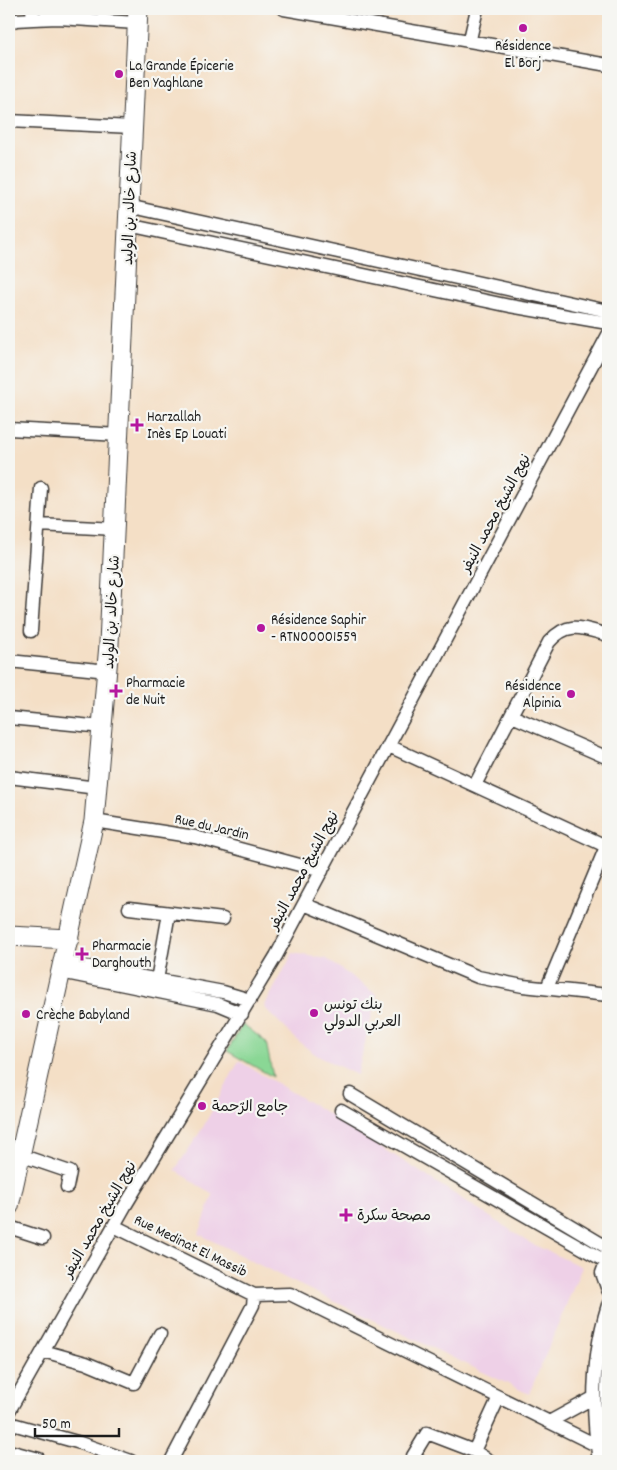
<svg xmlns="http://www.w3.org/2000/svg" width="617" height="1470" viewBox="0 0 617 1470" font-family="Dekko,'Playpen Sans Arabic',sans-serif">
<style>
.built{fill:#eed0e7}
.green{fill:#8ad795;stroke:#537a58}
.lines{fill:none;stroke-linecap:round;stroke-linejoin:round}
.street-casing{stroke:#3c3936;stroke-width:15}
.secondary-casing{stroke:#3c3936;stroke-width:21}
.street{stroke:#fff;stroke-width:12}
.secondary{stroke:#fff;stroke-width:19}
.poi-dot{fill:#b5179e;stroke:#f6f6f2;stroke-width:2}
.labels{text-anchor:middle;stroke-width:4.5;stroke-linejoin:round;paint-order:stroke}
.poi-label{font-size:15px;fill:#1c1c1c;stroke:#f6f6f2;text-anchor:start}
.street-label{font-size:15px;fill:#1c1c1c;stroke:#f6f6f2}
</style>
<rect width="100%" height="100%" fill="#f6f6f2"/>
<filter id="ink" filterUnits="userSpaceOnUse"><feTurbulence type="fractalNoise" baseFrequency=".02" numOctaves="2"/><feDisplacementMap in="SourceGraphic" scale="10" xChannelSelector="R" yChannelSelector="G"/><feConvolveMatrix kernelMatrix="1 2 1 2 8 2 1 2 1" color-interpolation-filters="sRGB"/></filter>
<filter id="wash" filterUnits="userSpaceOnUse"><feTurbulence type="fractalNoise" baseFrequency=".0096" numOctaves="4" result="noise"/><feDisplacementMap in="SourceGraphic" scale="20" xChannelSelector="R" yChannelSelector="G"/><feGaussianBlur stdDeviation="1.12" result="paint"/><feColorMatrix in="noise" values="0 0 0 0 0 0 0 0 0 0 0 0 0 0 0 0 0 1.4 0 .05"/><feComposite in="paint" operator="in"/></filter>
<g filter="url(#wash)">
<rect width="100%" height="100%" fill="#f4dfc6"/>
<!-- built -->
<path class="built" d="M 293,953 L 327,959 L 377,995 L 357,1075 L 318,1056 L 300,1043 L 264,1007 Z
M 239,1061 L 344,1123 L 532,1244 L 582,1267 L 529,1394 L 285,1278 L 199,1234 L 213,1195 L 175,1170 L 202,1129 Z"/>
<!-- green -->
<path class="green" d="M 243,1024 L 266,1042 L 273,1077 L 227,1051 Z"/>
</g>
<g filter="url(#ink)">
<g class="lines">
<!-- street casing -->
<g class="street-casing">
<path id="street" d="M 32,9 L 33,19 L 58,18 L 137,23
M 284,9 L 608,65
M 9,23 L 16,20 L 33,19
M 470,39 L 477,9
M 9,121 L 132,127
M 128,206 L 608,311
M 128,225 L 510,306 L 608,323
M 9,429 L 120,435
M 39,525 L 116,529
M 31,631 L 41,488
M 9,661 L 108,671
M 512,716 L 608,758
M 9,718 L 103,727
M 389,746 L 608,847
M 9,777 L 97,788
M 475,785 L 549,642 C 568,620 583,628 608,635
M 94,821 L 195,837 L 322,871
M 304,904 L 478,977 L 523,986 L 608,995
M 129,908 L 223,919
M 63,962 L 223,992 L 250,1000
M 61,972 L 218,1004 L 242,1014
M 157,980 L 169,913
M 547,988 L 608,842
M 350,1094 L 608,1248
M 341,1110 L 605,1261
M 20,1155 L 70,1172 L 67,1187
M 114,1226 L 254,1295
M 9,1227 L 43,1238
M 608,1257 L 602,1273 L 608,1290
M 254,1295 L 290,1294 L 596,1445
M 43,1351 L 86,1363 L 134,1383 L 160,1334
M 608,1361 L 606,1418 L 608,1446
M 9,1411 L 125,1206 L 276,956 L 608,335
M 549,1422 L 593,1398
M 9,1423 L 77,1442 L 131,1461
M 9,1451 L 39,1459
M 474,1451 L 499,1397
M 171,1461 L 253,1305 L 254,1295
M 421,1461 L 413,1456 L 427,1433 L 474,1451 L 490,1461
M 599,1461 C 591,1409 592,1356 608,1305"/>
</g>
<!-- secondary casing -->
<g class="secondary-casing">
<path id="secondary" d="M 9,936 L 69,939
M 9,1206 L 94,821 L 109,644 L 138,9"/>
</g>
<!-- street -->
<use href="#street" class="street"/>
<!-- secondary -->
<use href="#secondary" class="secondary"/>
</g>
</g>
<!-- markers -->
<g class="poi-dot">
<circle cx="523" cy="28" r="5"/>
<circle cx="119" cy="74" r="5"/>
<path d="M134.5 417.5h5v5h5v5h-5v5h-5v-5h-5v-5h5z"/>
<circle cx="261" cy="628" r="5"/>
<path d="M113.5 683.5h5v5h5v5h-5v5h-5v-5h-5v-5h5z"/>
<circle cx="571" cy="694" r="5"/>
<path d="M79.5 946.5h5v5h5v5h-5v5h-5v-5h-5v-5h5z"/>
<circle cx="314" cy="1013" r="5"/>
<circle cx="26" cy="1014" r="5"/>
<circle cx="202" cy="1106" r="5"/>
<path d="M343.5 1207.5h5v5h5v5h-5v5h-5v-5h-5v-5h5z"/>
</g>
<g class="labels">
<!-- poi labels -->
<g class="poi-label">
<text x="523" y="50" text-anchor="middle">Résidence<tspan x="523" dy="17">El Borj</tspan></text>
<text x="129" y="70">La Grande Épicerie<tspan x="129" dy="17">Ben Yaghlane</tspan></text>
<text x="147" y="421">Harzallah<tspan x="147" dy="17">Inès Ep Louati</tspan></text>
<text x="271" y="624">Résidence Saphir<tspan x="271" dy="17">- RTN00001559</tspan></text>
<text x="126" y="687">Pharmacie<tspan x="126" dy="17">de Nuit</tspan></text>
<text x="561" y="690" text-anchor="end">Résidence<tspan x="561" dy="17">Alpinia</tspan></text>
<text x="92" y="950">Pharmacie<tspan x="92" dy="17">Darghouth</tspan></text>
<text x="324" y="1009">بنك تونس<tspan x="324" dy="17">العربي الدولي</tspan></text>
<text x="36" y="1019">Crèche Babyland</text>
<text x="212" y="1111">جامع الرٌحمة</text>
<text x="357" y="1220">مصحة سكرة</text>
</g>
<!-- street labels -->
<g class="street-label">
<text transform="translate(129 208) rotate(-88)" y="5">شارع خالد بن الوليد</text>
<text transform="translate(495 513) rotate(-62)" y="5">نهج الشيخ محمد النيفر</text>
<text transform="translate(111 612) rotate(-87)" y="5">شارع خالد بن الوليد</text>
<text transform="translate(212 826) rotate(13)" y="5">Rue du Jardin</text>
<text transform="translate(303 870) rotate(-62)" y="5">نهج الشيخ محمد النيفر</text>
<text transform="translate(99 1219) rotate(-60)" y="5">نهج الشيخ محمد النيفر</text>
<text transform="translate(191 1245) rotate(26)" y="5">Rue Medinat El Massib</text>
</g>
</g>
<!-- margin -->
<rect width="617" height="1470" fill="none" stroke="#f6f6f2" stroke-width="30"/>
<!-- scale -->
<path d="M35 1428v8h84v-8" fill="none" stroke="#1c1c1c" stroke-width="2.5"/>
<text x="42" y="1428" font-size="15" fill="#1c1c1c" stroke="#f6f6f2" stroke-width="4" paint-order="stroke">50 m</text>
</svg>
